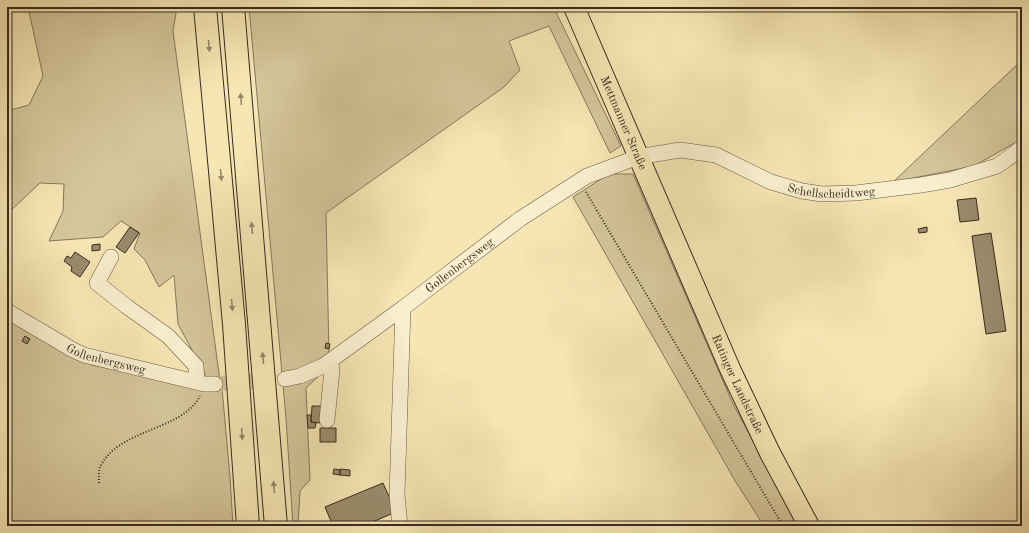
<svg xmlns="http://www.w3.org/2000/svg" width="1029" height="533" viewBox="0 0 1029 533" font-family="'Old Standard TT',serif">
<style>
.green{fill:#d5c69b;stroke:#86785d}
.building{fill:#9a8c6c;stroke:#362b1f}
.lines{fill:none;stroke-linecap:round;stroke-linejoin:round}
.minor-tunnel{stroke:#d0c196;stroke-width:15;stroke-dasharray:15 8;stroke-linecap:butt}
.minor-casing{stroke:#665a44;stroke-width:16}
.major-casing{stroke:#362b1f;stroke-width:22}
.highway-casing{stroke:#362b1f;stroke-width:24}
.path{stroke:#362b1f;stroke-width:2;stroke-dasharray:1 2;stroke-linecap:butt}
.minor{stroke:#f9efce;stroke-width:15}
.major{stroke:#f6e6b4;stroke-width:20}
.highway{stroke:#f6e6b4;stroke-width:22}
.oneway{fill:#96886a}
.labels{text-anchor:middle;stroke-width:3.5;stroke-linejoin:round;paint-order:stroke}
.street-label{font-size:12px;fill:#362b1f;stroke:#f9efce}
</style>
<rect width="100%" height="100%" fill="#f6e6b4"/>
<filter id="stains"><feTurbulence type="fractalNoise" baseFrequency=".005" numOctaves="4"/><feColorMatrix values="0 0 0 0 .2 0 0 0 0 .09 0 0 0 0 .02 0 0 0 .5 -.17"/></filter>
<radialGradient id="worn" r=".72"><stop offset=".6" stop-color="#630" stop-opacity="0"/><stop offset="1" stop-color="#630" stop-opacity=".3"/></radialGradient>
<!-- green -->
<path class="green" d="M 28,7 L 177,7 L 173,31 L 220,381 L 207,378 L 178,324 L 174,275 L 159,287 L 145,260 L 134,249 L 140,233 L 121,221 L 103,237 L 49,241 L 63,211 L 64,184 L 40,183 L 7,214 L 7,111 L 29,105 L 43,76 Z
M 249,7 L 555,7 L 554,8 L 621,146 L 610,153 L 549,26 L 509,41 L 520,70 L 504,87 L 326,213 L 329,356 L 312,364 L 318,377 L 306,388 L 310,480 L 300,491 L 298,526 L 293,526 L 286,418 Z
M 1022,60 L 1022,137 L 1020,140 L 974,166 L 893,182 Z
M 609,174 L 633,174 L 733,404 L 799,526 L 764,526 L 734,479 L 573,197 Z
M 7,317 L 74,357 L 92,365 L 196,385 L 222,388 L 230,477 L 233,526 L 7,526 Z"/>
<!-- building -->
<path class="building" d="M 976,198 L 979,220 L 960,222 L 957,200 Z
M 130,227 L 139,233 L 125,253 L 116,247 Z
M 927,227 L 927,232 L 919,233 L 918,229 Z
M 991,233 L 1006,331 L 986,334 L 972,236 Z
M 100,244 L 100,250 L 92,251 L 92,245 Z
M 75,252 L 90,262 L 80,277 L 71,271 L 72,267 L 64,261 L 67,256 L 71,258 Z
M 25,336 L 30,339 L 27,344 L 22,341 Z
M 326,343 L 330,344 L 329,349 L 325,348 Z
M 312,406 L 322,406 L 320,423 L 311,422 Z
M 307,415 L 311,415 L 311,422 L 316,423 L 315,428 L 308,428 Z
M 320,428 L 336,428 L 336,442 L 320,442 Z
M 334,469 L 340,470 L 340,475 L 333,474 Z
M 340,469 L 350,470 L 350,476 L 340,475 Z
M 383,483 L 396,512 L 363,526 L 333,526 L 325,507 Z"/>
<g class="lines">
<!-- minor-tunnel -->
<path class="minor-tunnel" d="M 215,384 L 285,379"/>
<!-- minor casing -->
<g class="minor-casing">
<g id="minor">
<path d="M 111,257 L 97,283 L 126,306 L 168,336 L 196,366 L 197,382"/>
<path id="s1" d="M 7,311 L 73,350 L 84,355 L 204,384 L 215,384"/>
<path id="s2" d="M 285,379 L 300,376 L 323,366 L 403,308 L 520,219 L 587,176 L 638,157 L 680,150 L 716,155 L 771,182 L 802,191 L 822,194 L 856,193 L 921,185 L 950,180 L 997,166 L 1014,154 L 1022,147"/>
<path d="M 327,420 L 332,370 L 330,361"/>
<path d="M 400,526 L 397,495 L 403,308"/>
</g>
</g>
<!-- major casing -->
<g class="major-casing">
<g id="major">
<path id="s3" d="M 574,7 L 731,371 L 770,453 L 809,526"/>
</g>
</g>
<!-- highway casing -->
<g class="highway-casing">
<path id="highway" d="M 205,7 L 234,324 L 248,526
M 233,7 L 276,526"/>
</g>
<!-- path -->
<path class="path" d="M 586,192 L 783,526
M 99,483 C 99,477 98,470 101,465 C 121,428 182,431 200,396"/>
<!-- minor -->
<use href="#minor" class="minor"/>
<!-- major -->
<use href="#major" class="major"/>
<!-- highway -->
<use href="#highway" class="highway"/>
</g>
<!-- one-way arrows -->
<defs><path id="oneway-solid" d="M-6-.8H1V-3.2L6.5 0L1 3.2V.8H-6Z"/></defs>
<g class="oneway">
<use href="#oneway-solid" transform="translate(209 46) rotate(85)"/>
<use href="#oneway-solid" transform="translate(241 99) rotate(-95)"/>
<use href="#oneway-solid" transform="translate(221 175) rotate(85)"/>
<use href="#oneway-solid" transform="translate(252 228) rotate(-95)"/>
<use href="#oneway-solid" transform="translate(232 305) rotate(85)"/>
<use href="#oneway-solid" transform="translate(263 358) rotate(-95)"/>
<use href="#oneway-solid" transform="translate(242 434) rotate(86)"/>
<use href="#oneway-solid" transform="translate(274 487) rotate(-95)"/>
</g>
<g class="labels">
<!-- street labels -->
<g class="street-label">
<text dy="4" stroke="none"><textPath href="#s3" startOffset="126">Mettmanner Straße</textPath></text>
<text dy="4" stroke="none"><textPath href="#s2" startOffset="622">Schellscheidtweg</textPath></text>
<text dy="4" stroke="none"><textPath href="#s2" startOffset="210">Gollenbergsweg</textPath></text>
<text dy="4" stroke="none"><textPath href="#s1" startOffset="111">Gollenbergsweg</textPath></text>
<text dy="4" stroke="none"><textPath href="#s3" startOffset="411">Ratinger Landstraße</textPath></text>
</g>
</g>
<!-- margin -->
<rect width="1029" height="533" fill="none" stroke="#f6e6b4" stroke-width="24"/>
<rect x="8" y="8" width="1013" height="517" fill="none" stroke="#362b1f" stroke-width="2"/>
<rect x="12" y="12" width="1005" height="509" fill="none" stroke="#362b1f"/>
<rect width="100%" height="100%" filter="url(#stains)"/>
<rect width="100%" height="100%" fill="url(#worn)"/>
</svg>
